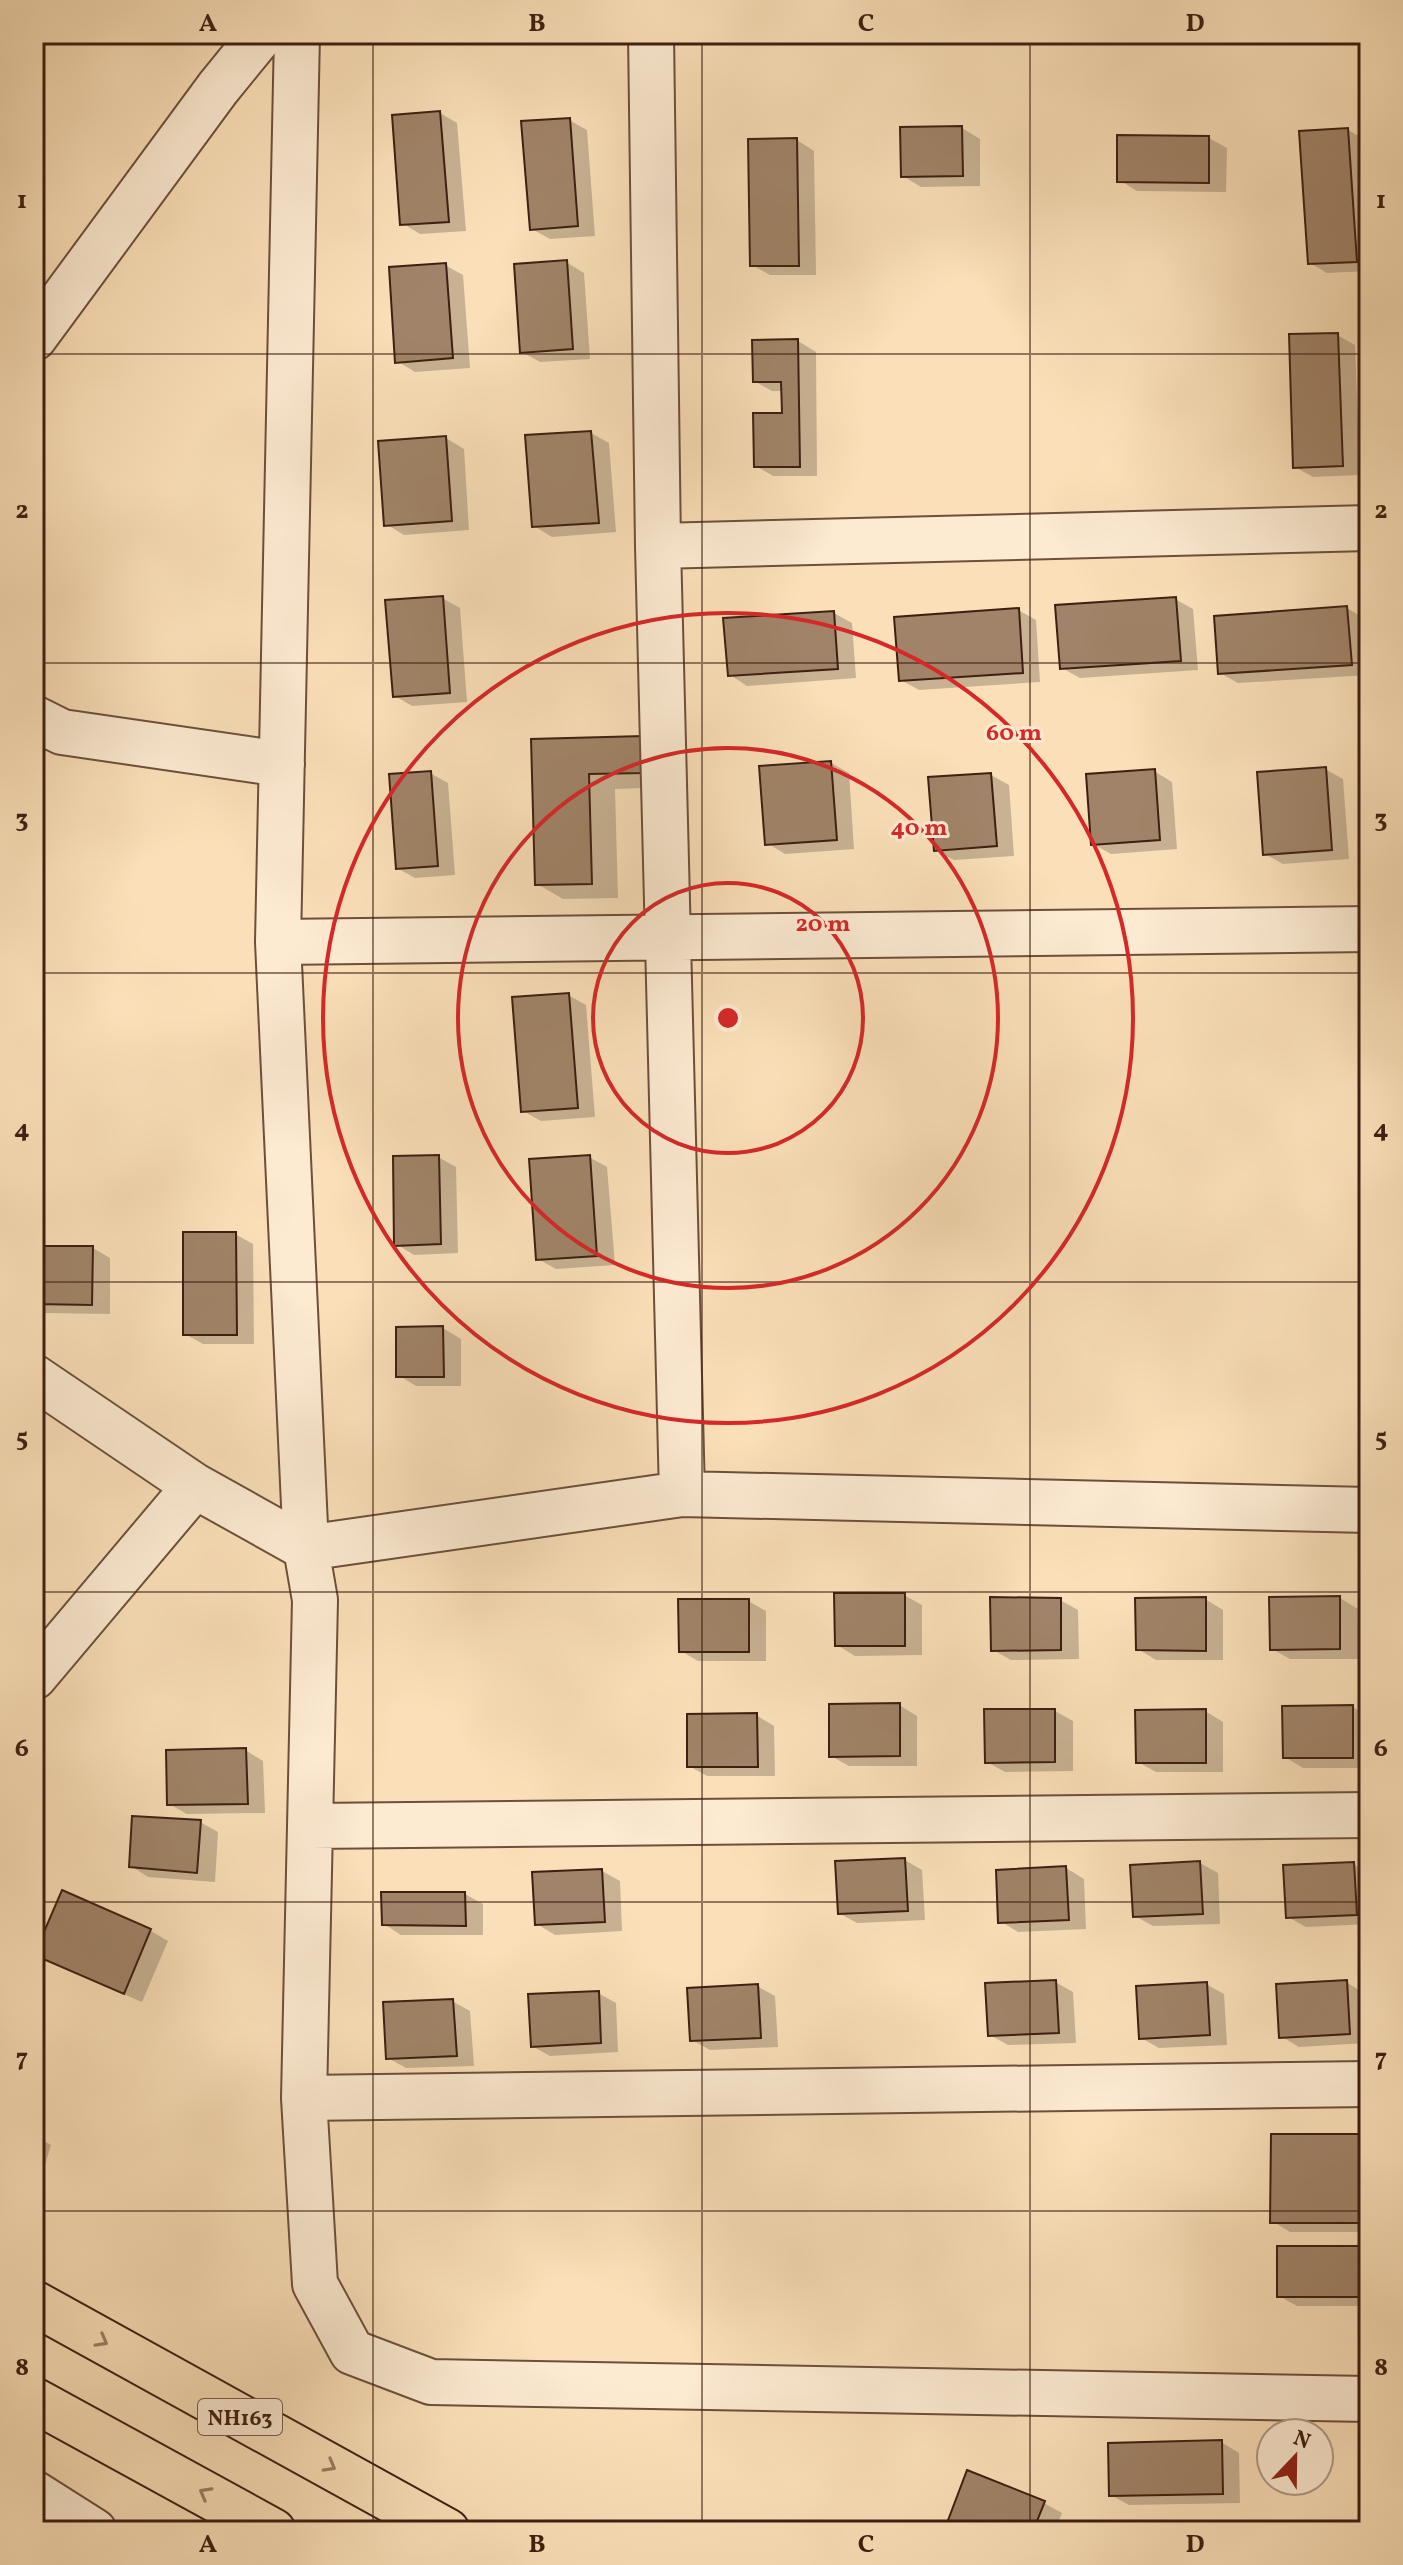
<svg xmlns="http://www.w3.org/2000/svg" width="1403" height="2565" viewBox="0 0 1403 2565" font-family="Vollkorn,serif">
<style>
.shadow{fill:#0003}
.building{fill:#a08368;stroke:#3e1f11;stroke-width:2}
.lines{fill:none;stroke-linecap:round;stroke-linejoin:round}
.minor-casing{stroke:#6d4f3b;stroke-width:48}
.highway-casing{stroke:#3e1f11;stroke-width:48}
.minor{stroke:#fcead1;stroke-width:44}
.highway{stroke:#fadfb8;stroke-width:44}
.oneway{stroke:#9c7f64}
.grid{fill:none;stroke:#3e1f11;stroke-width:2;stroke-opacity:0.55}
.ring{fill:none;stroke:#d62828;stroke-width:4}
.labels{text-anchor:middle;stroke-width:6;stroke-linejoin:round;paint-order:stroke}
.shield{fill:#fcead1;stroke:#775c4b;stroke-width:2}
.shield-label{font-size:22px;font-weight:bold;fill:#3e1f11}
.centre{fill:#d62828;stroke:#fcead1;stroke-width:4}
.ring-label{font-size:24px;text-anchor:middle;font-weight:bold;fill:#d62828;stroke:#fcead1;stroke-width:6;stroke-linejoin:round;paint-order:stroke}
.neatline{fill:none;stroke:#3e1f11;stroke-width:3}
.grid-label{font-size:26px;text-anchor:middle;font-weight:bold;fill:#3e1f11}
</style>
<rect width="100%" height="100%" fill="#fadfb8"/>
<filter id="stains"><feTurbulence type="fractalNoise" baseFrequency=".0025" numOctaves="4"/><feColorMatrix values="0 0 0 0 .2 0 0 0 0 .09 0 0 0 0 .02 0 0 0 .5 -.17"/></filter>
<radialGradient id="worn" r=".72"><stop offset=".6" stop-color="#630" stop-opacity="0"/><stop offset="1" stop-color="#630" stop-opacity=".3"/></radialGradient>
<!-- shadow -->
<path class="shadow" d="M 440,113 L 457,123 L 466,231 L 420,234 L 402,223 Z
M 569,120 L 587,130 L 595,236 L 550,239 L 532,229 Z
M 962,128 L 980,139 L 980,186 L 921,187 L 903,176 Z
M 1348,130 L 1366,140 L 1369,194 L 1369,271 L 1327,273 L 1310,263 Z
M 1209,138 L 1227,148 L 1226,192 L 1137,191 L 1119,180 Z
M 797,140 L 814,151 L 816,275 L 770,275 L 752,265 Z
M 566,262 L 584,273 L 590,359 L 540,362 L 522,352 Z
M 445,265 L 463,275 L 470,368 L 415,372 L 397,361 Z
M 1337,335 L 1355,345 L 1360,475 L 1313,477 L 1295,467 Z
M 798,341 L 816,352 L 817,476 L 773,476 L 756,466 L 784,415 L 783,391 L 772,391 L 754,381 Z
M 591,433 L 609,443 L 616,532 L 552,537 L 534,526 Z
M 446,438 L 464,449 L 469,530 L 404,535 L 386,524 Z
M 442,598 L 460,608 L 467,702 L 412,706 L 395,696 Z
M 1175,599 L 1193,609 L 1198,670 L 1080,678 L 1062,668 Z
M 1347,608 L 1365,619 L 1369,675 L 1238,683 L 1220,673 Z
M 1018,610 L 1036,620 L 1040,682 L 919,690 L 901,680 Z
M 834,613 L 852,623 L 856,678 L 747,686 L 730,675 Z
M 642,738 L 670,787 L 615,789 L 618,898 L 563,899 L 537,884 L 533,741 Z
M 831,763 L 849,773 L 854,849 L 785,854 L 767,843 Z
M 1325,769 L 1343,779 L 1349,859 L 1283,864 L 1265,854 Z
M 1154,771 L 1172,782 L 1177,849 L 1111,854 L 1093,844 Z
M 430,773 L 448,783 L 455,875 L 415,878 L 397,868 Z
M 991,775 L 1009,785 L 1014,856 L 954,860 L 936,850 Z
M 568,995 L 586,1005 L 595,1117 L 541,1121 L 523,1111 Z
M 34,1150 L 43,1155 L 38,1248 L 93,1248 L 110,1258 L 110,1314 L 45,1313 L 34,1307 Z
M 438,1157 L 456,1167 L 458,1253 L 414,1255 L 396,1244 Z
M 589,1157 L 607,1167 L 615,1265 L 556,1269 L 538,1259 Z
M 235,1234 L 253,1244 L 254,1344 L 203,1344 L 185,1334 Z
M 443,1328 L 461,1339 L 461,1386 L 416,1386 L 398,1375 Z
M 904,1595 L 922,1605 L 922,1655 L 855,1656 L 837,1645 Z
M 1340,1598 L 1358,1609 L 1358,1659 L 1290,1659 L 1272,1649 Z
M 1205,1599 L 1223,1610 L 1223,1660 L 1156,1660 L 1138,1649 Z
M 1060,1600 L 1078,1610 L 1079,1659 L 1011,1660 L 993,1650 Z
M 748,1601 L 766,1611 L 766,1661 L 698,1661 L 681,1651 Z
M 899,1705 L 917,1716 L 917,1766 L 849,1766 L 831,1756 Z
M 1353,1707 L 1369,1717 L 1369,1768 L 1303,1768 L 1285,1757 Z
M 1055,1711 L 1073,1721 L 1073,1771 L 1005,1772 L 987,1762 Z
M 1205,1711 L 1223,1722 L 1223,1772 L 1156,1772 L 1138,1762 Z
M 756,1715 L 774,1726 L 775,1776 L 707,1776 L 689,1766 Z
M 245,1750 L 263,1761 L 265,1813 L 187,1814 L 169,1804 Z
M 200,1822 L 218,1832 L 215,1882 L 148,1877 L 131,1866 Z
M 905,1860 L 922,1870 L 925,1920 L 857,1923 L 839,1913 Z
M 1200,1863 L 1218,1873 L 1220,1924 L 1153,1926 L 1135,1916 Z
M 1353,1864 L 1369,1873 L 1369,1924 L 1306,1927 L 1288,1917 Z
M 1066,1868 L 1084,1879 L 1086,1929 L 1018,1932 L 1000,1921 Z
M 602,1871 L 620,1881 L 622,1931 L 555,1935 L 537,1924 Z
M 64,1893 L 151,1931 L 168,1941 L 142,2002 L 54,1964 L 36,1954 Z
M 465,1894 L 483,1904 L 483,1935 L 401,1935 L 384,1924 Z
M 1055,1982 L 1073,1992 L 1076,2043 L 1008,2045 L 990,2035 Z
M 1346,1982 L 1364,1993 L 1367,2043 L 1299,2047 L 1281,2036 Z
M 1206,1984 L 1224,1994 L 1227,2045 L 1159,2048 L 1141,2038 Z
M 757,1986 L 775,1996 L 778,2047 L 710,2050 L 692,2040 Z
M 598,1993 L 616,2003 L 618,2052 L 550,2056 L 532,2046 Z
M 452,2001 L 470,2011 L 474,2066 L 406,2068 L 388,2058 Z
M 34,2135 L 51,2145 L 34,2202 Z
M 1363,2136 L 1369,2140 L 1369,2232 L 1290,2232 L 1272,2221 Z
M 1365,2248 L 1369,2250 L 1369,2306 L 1297,2306 L 1279,2296 Z
M 1221,2442 L 1239,2453 L 1240,2503 L 1129,2505 L 1111,2495 Z
M 1044,2503 L 1062,2513 L 1055,2531 L 946,2531 Z"/>
<!-- building -->
<path class="building" d="M 440,111 L 449,222 L 400,225 L 392,115 Z
M 570,118 L 578,226 L 530,230 L 521,121 Z
M 962,126 L 963,176 L 901,177 L 900,127 Z
M 1348,128 L 1357,262 L 1308,264 L 1299,131 Z
M 1117,135 L 1209,136 L 1209,183 L 1117,182 Z
M 797,138 L 799,266 L 750,266 L 748,139 Z
M 567,260 L 573,349 L 520,353 L 514,264 Z
M 446,263 L 453,358 L 395,363 L 389,267 Z
M 1338,333 L 1343,466 L 1293,468 L 1289,334 Z
M 798,339 L 800,467 L 754,467 L 753,413 L 782,413 L 781,382 L 753,382 L 752,340 Z
M 591,431 L 599,523 L 532,527 L 525,435 Z
M 446,436 L 452,521 L 384,526 L 378,441 Z
M 443,596 L 450,693 L 393,697 L 385,600 Z
M 1176,597 L 1181,661 L 1060,669 L 1055,605 Z
M 1347,606 L 1352,665 L 1218,674 L 1214,616 Z
M 1019,608 L 1023,673 L 899,681 L 894,617 Z
M 834,611 L 838,669 L 728,676 L 723,618 Z
M 643,736 L 644,773 L 589,774 L 592,884 L 535,885 L 531,739 Z
M 831,761 L 837,840 L 765,845 L 759,766 Z
M 1326,767 L 1332,850 L 1263,855 L 1257,772 Z
M 1155,769 L 1160,840 L 1091,845 L 1086,774 Z
M 431,771 L 438,866 L 396,869 L 389,774 Z
M 991,773 L 997,846 L 934,851 L 928,777 Z
M 569,993 L 578,1108 L 521,1112 L 512,997 Z
M 439,1155 L 441,1244 L 394,1246 L 393,1156 Z
M 590,1155 L 597,1256 L 536,1260 L 529,1159 Z
M 183,1232 L 236,1232 L 237,1335 L 183,1335 Z
M 34,1246 L 93,1246 L 92,1305 L 34,1304 Z
M 443,1326 L 444,1377 L 396,1377 L 396,1327 Z
M 834,1593 L 905,1593 L 905,1646 L 835,1646 Z
M 1340,1596 L 1340,1649 L 1270,1650 L 1269,1597 Z
M 990,1597 L 1061,1598 L 1061,1650 L 991,1651 Z
M 1206,1597 L 1206,1651 L 1136,1650 L 1135,1598 Z
M 678,1599 L 749,1599 L 749,1652 L 679,1652 Z
M 900,1703 L 900,1756 L 829,1757 L 829,1704 Z
M 1353,1705 L 1353,1758 L 1283,1758 L 1282,1706 Z
M 984,1709 L 1055,1709 L 1055,1762 L 985,1763 Z
M 1206,1709 L 1206,1763 L 1136,1763 L 1135,1710 Z
M 757,1713 L 758,1767 L 687,1767 L 687,1714 Z
M 246,1748 L 248,1804 L 167,1805 L 166,1750 Z
M 132,1816 L 201,1820 L 197,1873 L 129,1867 Z
M 905,1858 L 908,1911 L 838,1914 L 835,1861 Z
M 1200,1861 L 1203,1914 L 1133,1917 L 1130,1865 Z
M 1354,1862 L 1357,1915 L 1286,1918 L 1283,1865 Z
M 1066,1866 L 1069,1920 L 998,1923 L 996,1870 Z
M 602,1869 L 605,1922 L 535,1925 L 532,1872 Z
M 62,1890 L 151,1929 L 124,1994 L 34,1955 Z
M 381,1892 L 465,1892 L 466,1926 L 382,1925 Z
M 1056,1980 L 1059,2033 L 988,2036 L 985,1983 Z
M 1347,1980 L 1350,2034 L 1279,2038 L 1276,1984 Z
M 1207,1982 L 1210,2035 L 1139,2039 L 1136,1986 Z
M 758,1984 L 761,2038 L 690,2041 L 687,1988 Z
M 599,1991 L 601,2043 L 531,2047 L 528,1994 Z
M 453,1999 L 457,2056 L 386,2059 L 383,2002 Z
M 1271,2134 L 1363,2134 L 1363,2223 L 1270,2223 Z
M 1277,2246 L 1366,2246 L 1366,2297 L 1277,2297 Z
M 1222,2440 L 1223,2494 L 1109,2496 L 1108,2443 Z
M 967,2470 L 1045,2501 L 1033,2531 L 944,2531 Z"/>
<g class="lines">
<!-- minor casing -->
<g class="minor-casing">
<path id="minor" d="M 297,34 L 278,942 L 306,1548 L 315,1600 L 304,2098 L 315,2284 L 352,2352 L 431,2382 L 1369,2399
M 651,34 L 658,546 L 682,1494
M 34,338 L 218,88 L 262,34
M 658,546 L 1369,528
M 34,718 L 62,732 L 282,764
M 278,942 L 1369,929
M 34,1377 L 195,1486 L 306,1548 L 682,1494 L 1369,1510
M 34,1677 L 195,1486
M 311,1826 L 1369,1815
M 304,2098 L 1369,2084
M 34,2493 L 94,2531"/>
</g>
<!-- highway casing -->
<g class="highway-casing">
<path id="highway" d="M 34,2303 L 447,2531
M 34,2400 L 273,2531"/>
</g>
<!-- minor -->
<use href="#minor" class="minor"/>
<!-- highway -->
<use href="#highway" class="highway"/>
</g>
<!-- one-way arrows -->
<defs><path id="oneway-chevron" d="M-2-3.5L2.5 0L-2 3.5" fill="none" stroke-width="1.6" stroke-linecap="round" stroke-linejoin="round" transform="scale(2)"/></defs>
<g class="oneway">
<use href="#oneway-chevron" transform="translate(102 2341) rotate(29)"/>
<use href="#oneway-chevron" transform="translate(330 2466) rotate(29)"/>
<use href="#oneway-chevron" transform="translate(205 2493) rotate(-151)"/>
</g>
<!-- grid -->
<path class="grid" d="M 373,34 L 373,2531M 702,34 L 702,2531M 1030,34 L 1030,2531M 34,354 L 1369,354M 34,663 L 1369,663M 34,973 L 1369,973M 34,1282 L 1369,1282M 34,1592 L 1369,1592M 34,1902 L 1369,1902M 34,2211 L 1369,2211"/>
<!-- distance rings -->
<g class="ring">
<circle cx="728" cy="1018" r="135"/>
<circle cx="728" cy="1018" r="270"/>
<circle cx="728" cy="1018" r="405"/>
</g>
<g class="labels">
<!-- shield labels -->
<rect class="shield" x="198" y="2399" width="84" height="36" rx="6"/>
<g class="shield-label">
<text x="240" y="2425">NH163</text>
</g>
</g>
<circle cx="728" cy="1018" r="12" class="centre"/>
<g class="ring-label">
<text x="1014" y="740">60 m</text>
<text x="919" y="835">40 m</text>
<text x="823" y="931">20 m</text>
</g>
<!-- margin -->
<rect width="1403" height="2565" fill="none" stroke="#fadfb8" stroke-width="88"/>
<!-- north arrow -->
<g transform="translate(1295 2457) rotate(22)"><circle r="38" fill="#fcead1" stroke="#b09984" stroke-width="2"/>
<path d="M0-6L14 30L0 20L-14 30Z" fill="#8f2418"/>
<text y="-12" font-size="22" font-weight="bold" text-anchor="middle" fill="#3e1f11">N</text>
</g>
<rect x="44" y="44" width="1315" height="2477" class="neatline"/>
<g class="grid-label">
<text x="208" y="31">A</text>
<text x="537" y="31">B</text>
<text x="866" y="31">C</text>
<text x="1195" y="31">D</text>
<text x="22" y="208">1</text>
<text x="1381" y="208">1</text>
<text x="22" y="518">2</text>
<text x="1381" y="518">2</text>
<text x="22" y="827">3</text>
<text x="1381" y="827">3</text>
<text x="22" y="1137">4</text>
<text x="1381" y="1137">4</text>
<text x="22" y="1446">5</text>
<text x="1381" y="1446">5</text>
<text x="22" y="1756">6</text>
<text x="1381" y="1756">6</text>
<text x="22" y="2066">7</text>
<text x="1381" y="2066">7</text>
<text x="22" y="2375">8</text>
<text x="1381" y="2375">8</text>
<text x="208" y="2552">A</text>
<text x="537" y="2552">B</text>
<text x="866" y="2552">C</text>
<text x="1195" y="2552">D</text>
</g>
<rect width="100%" height="100%" filter="url(#stains)"/>
<rect width="100%" height="100%" fill="url(#worn)"/>
</svg>
